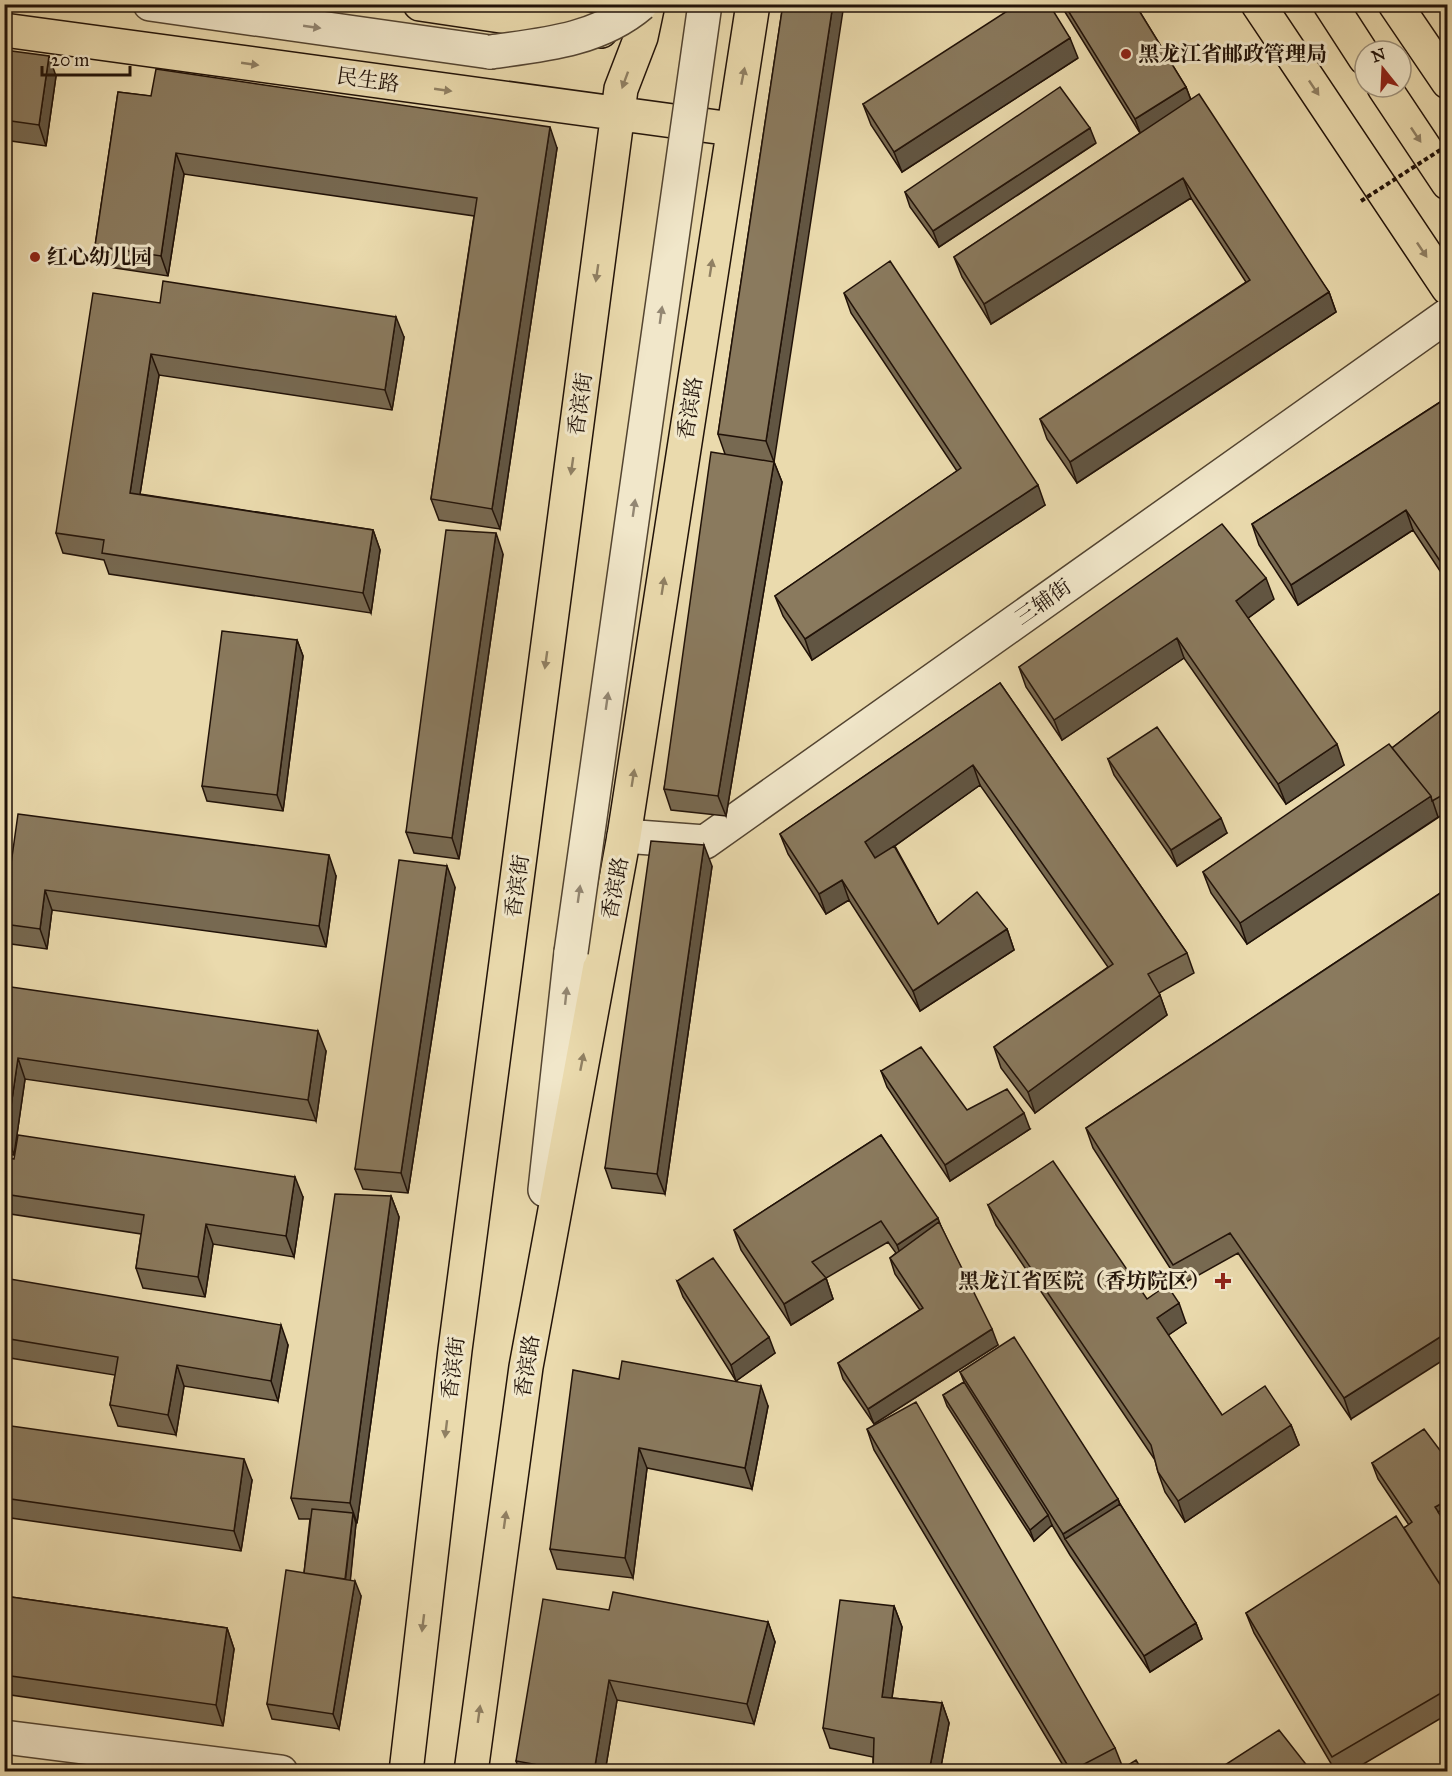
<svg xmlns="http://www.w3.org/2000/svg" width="1452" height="1776" viewBox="0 0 1452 1776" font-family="'IM FELL Great Primer','Noto Serif SC',serif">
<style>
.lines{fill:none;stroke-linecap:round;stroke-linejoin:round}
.minor-casing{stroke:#534431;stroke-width:36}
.major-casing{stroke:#211208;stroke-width:36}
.minor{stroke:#f1e7ca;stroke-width:33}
.major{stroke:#eadaad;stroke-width:33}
.minor-bridge-casing{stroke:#534431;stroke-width:36;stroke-linecap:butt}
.path-bridge{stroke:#211208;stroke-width:4;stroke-dasharray:4.5 3;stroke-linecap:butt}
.minor-bridge{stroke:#f1e7ca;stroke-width:33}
.wall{fill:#776951;stroke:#211208;stroke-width:1.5}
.shaded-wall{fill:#615542;stroke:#211208;stroke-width:1.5}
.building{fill:#8a7a5e;stroke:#211208;stroke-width:1.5}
.oneway{fill:#938773}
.oneway2{fill:#908063}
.poi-dot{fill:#8f2418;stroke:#f1e7ca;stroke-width:2}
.labels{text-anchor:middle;stroke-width:6;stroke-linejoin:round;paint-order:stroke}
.poi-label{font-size:21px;font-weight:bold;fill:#211208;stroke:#f1e7ca;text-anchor:start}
.street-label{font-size:21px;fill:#211208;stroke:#f1e7ca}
</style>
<rect width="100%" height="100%" fill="#eadaad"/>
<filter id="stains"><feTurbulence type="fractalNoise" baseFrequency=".00333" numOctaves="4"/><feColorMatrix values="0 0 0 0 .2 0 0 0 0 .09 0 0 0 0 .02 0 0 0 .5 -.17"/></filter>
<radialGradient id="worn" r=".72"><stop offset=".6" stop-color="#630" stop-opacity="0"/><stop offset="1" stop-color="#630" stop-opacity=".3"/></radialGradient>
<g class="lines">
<!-- minor casing -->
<g class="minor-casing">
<path id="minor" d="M 150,4 L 490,52
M 624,836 L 705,842 L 1448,315
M 545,1190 L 571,952
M 4,1737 L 281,1772"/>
</g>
<!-- major casing -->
<g class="major-casing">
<path id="major" d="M 420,4 L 601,31
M 1258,4 L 1448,288
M 1330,4 L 1365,58
M 1395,4 L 1448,82
M 4,30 L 732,129
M 1384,87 L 1448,183
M 406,1772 L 455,1350 L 621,89 L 641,37 L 648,4
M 471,1772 L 526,1367 L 624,836 L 753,4"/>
</g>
<!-- minor -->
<use href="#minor" class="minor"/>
<!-- major -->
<use href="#major" class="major"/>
<!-- minor-bridge casing -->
<g class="minor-bridge-casing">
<path id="minor-bridge" d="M 490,52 C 543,45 599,40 641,4
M 571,952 L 705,4"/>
</g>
<!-- path-bridge -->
<path class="path-bridge" d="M 1361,201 L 1448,145"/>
<!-- minor-bridge -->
<use href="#minor-bridge" class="minor-bridge"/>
</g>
<!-- wall -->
<path class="wall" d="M 783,4 L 774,462 L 782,482 L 726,816 L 671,810 L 664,789 L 725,454 L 718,434 Z
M 1060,4 L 1135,4 L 1186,87 L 1191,100 L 1329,292 L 1336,312 L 1077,483 L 1047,439 L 1040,419 L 1246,282 L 1191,198 L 991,324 L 962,277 L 954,257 L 1140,133 Z
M 4,50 L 56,76 L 46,146 L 4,140 Z
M 1078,58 L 902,172 L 871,125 L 863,104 Z
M 118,92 L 557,148 L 500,529 L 439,520 L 431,499 L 474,216 L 184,174 L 168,276 L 102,266 L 95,246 Z
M 1096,143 L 939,247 L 910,207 L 905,192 Z
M 844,293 L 1045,505 L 812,660 L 783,616 L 775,596 L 957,471 L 851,313 Z
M 160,303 L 404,337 L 392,410 L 159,375 L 140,494 L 373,530 L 380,550 L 371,613 L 109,574 L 104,560 L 63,553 L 56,533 Z
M 1448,397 L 1448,583 L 1413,530 L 1298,605 L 1259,545 L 1252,524 Z
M 503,554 L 459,859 L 414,853 L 406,832 Z
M 1274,599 L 1248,618 L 1344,765 L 1286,804 L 1184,658 L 1062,740 L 1026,687 L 1019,667 Z
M 297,640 L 303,656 L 283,811 L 207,801 L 202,786 Z
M 1000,683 L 1187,953 L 1194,973 L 1159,993 L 1167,1015 L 1035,1113 L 1001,1068 L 994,1047 L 1108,967 L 980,785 L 895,846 L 938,924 L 1007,929 L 1014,950 L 920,1011 L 849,900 L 826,914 L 788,854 L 780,834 Z
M 1448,705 L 1448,811 L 1247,944 L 1211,893 L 1203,872 L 1392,748 Z
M 1108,759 L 1227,833 L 1177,866 L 1114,775 Z
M 4,863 L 336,876 L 326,947 L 52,910 L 47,949 L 4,943 Z
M 712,866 L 665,1194 L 612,1188 L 605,1168 Z
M 455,887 L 408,1193 L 363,1189 L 355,1169 Z
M 1448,888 L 1351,1419 L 1238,1253 L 1181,1285 L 1093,1148 L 1086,1128 Z
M 4,986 L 326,1051 L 316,1121 L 25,1079 L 14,1155 L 4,1153 Z
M 881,1071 L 967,1110 L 1030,1129 L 950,1181 L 887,1087 Z
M 881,1135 L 939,1222 L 998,1345 L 874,1424 L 843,1379 L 838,1363 L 920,1310 L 895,1274 L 890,1258 L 896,1253 L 888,1242 L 826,1278 L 833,1299 L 791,1325 L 741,1250 L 734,1230 Z
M 4,1158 L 303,1197 L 294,1257 L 213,1244 L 205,1297 L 143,1288 L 136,1268 L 141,1234 L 4,1213 Z
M 391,1196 L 399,1217 L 357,1523 L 356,1523 L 350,1580 L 361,1596 L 339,1729 L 272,1719 L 267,1704 L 304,1573 L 310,1519 L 299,1519 L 291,1498 Z
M 988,1205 L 1147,1299 L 1186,1323 L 1168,1335 L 1222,1415 L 1291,1425 L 1299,1445 L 1185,1522 L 1165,1492 L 1158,1472 L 1155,1460 L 996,1225 Z
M 4,1278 L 288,1345 L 278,1401 L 184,1386 L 176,1435 L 118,1426 L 110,1405 L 115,1375 L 4,1357 Z
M 677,1281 L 775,1353 L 736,1381 L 683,1297 Z
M 960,1372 L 1118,1499 L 1120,1504 L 1196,1623 L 1202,1639 L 1150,1672 L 1070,1555 L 1052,1525 L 1034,1541 L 947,1406 L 943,1395 L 964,1382 Z
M 619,1379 L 768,1406 L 752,1489 L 647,1468 L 633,1578 L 557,1569 L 550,1549 Z
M 1448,1398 L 1448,1416 L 1442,1401 Z
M 4,1425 L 252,1480 L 241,1551 L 4,1517 Z
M 867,1429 L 1115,1748 L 1123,1768 L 1116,1772 L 1067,1772 L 874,1450 Z
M 1448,1461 L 1448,1714 L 1350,1772 L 1336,1772 L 1254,1633 L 1246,1613 L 1409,1525 L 1378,1479 L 1372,1463 Z
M 4,1596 L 227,1628 L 234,1649 L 223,1726 L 4,1694 Z
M 894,1606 L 902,1627 L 892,1698 L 942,1703 L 949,1723 L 940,1772 L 873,1772 L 873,1757 L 830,1748 L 823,1728 Z
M 609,1610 L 768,1622 L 775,1642 L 754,1724 L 617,1700 L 605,1772 L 520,1772 L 516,1761 Z"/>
<!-- shaded-wall -->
<path class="shaded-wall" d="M 833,4 L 844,4 L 774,462 L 766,441 Z
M 1070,38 L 1078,58 L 902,172 L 894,152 Z
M 49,56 L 56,76 L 46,146 L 39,125 Z
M 1186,87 L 1192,103 L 1141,135 L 1135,119 Z
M 550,127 L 557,148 L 500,529 L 492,509 Z
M 1090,128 L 1096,143 L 939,247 L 933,231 Z
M 176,153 L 184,174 L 168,276 L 161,256 Z
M 1183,178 L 1191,198 L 991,324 L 984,304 Z
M 1329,292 L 1336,312 L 1077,483 L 1070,462 Z
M 4,298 L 10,313 L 4,354 Z
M 396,317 L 404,337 L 392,410 L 385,390 Z
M 151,354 L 159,375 L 137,513 L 130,493 Z
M 774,462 L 782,482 L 726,816 L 718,796 Z
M 1038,485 L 1045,505 L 812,660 L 805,639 Z
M 1406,510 L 1413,530 L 1298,605 L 1291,585 Z
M 373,530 L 380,550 L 371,613 L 363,593 Z
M 496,533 L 503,554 L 459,859 L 452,838 Z
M 1266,578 L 1274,599 L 1244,621 L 1236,601 Z
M 1177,638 L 1184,658 L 1062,740 L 1054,720 Z
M 297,640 L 303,656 L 283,811 L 277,795 Z
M 1337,744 L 1344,765 L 1286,804 L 1278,784 Z
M 973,765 L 980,785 L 872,862 L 865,842 Z
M 1431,796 L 1438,817 L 1247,944 L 1240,923 Z
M 1221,818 L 1227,833 L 1177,866 L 1171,850 Z
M 704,845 L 712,866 L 665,1194 L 657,1174 Z
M 329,855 L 336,876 L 326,947 L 319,926 Z
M 447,866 L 455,887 L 408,1193 L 401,1173 Z
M 842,880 L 849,900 L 826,914 L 819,894 Z
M 45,890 L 52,910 L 47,949 L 40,929 Z
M 1007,929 L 1014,950 L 920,1011 L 913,991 Z
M 1160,995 L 1167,1015 L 1035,1113 L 1028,1092 Z
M 318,1031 L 326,1051 L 316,1121 L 308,1100 Z
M 18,1058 L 25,1079 L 14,1155 L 7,1134 Z
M 1024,1113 L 1030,1129 L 950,1181 L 945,1165 Z
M 295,1177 L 303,1197 L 294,1257 L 286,1236 Z
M 391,1196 L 399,1217 L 357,1523 L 350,1503 Z
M 938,1218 L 945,1238 L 904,1265 L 897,1245 Z
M 206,1224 L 213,1244 L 205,1297 L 198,1277 Z
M 826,1278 L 833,1299 L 791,1325 L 784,1304 Z
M 1179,1303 L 1186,1323 L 1164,1338 L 1157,1318 Z
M 281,1325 L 288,1345 L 278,1401 L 271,1381 Z
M 992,1329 L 998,1345 L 874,1424 L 868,1409 Z
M 1448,1332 L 1448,1357 L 1351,1419 L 1344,1398 Z
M 769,1337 L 775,1353 L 736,1381 L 731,1365 Z
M 177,1365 L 184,1386 L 176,1435 L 168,1415 Z
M 761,1386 L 768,1406 L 752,1489 L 745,1468 Z
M 1291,1425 L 1299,1445 L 1185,1522 L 1178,1501 Z
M 639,1448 L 647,1468 L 633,1578 L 625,1558 Z
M 244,1459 L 252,1480 L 241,1551 L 234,1531 Z
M 1118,1499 L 1125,1520 L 1065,1539 L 1063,1534 Z
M 1448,1500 L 1448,1519 L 1443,1522 L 1435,1507 Z
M 353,1513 L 356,1523 L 349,1594 L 345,1584 Z
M 1048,1515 L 1052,1525 L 1034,1541 L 1030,1530 Z
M 355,1581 L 361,1596 L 339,1729 L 333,1714 Z
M 894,1606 L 902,1627 L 889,1718 L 882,1697 Z
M 768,1622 L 775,1642 L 754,1724 L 747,1704 Z
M 1196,1623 L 1202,1639 L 1150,1672 L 1144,1656 Z
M 227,1628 L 234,1649 L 223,1726 L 216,1705 Z
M 609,1680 L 617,1700 L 605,1772 L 594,1772 Z
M 942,1703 L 949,1723 L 940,1772 L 929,1772 Z"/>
<!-- building -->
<path class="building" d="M 783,4 L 833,4 L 766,441 L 718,434 Z
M 1018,4 L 1049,4 L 1070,38 L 894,152 L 863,104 Z
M 1064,4 L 1135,4 L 1186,87 L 1135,119 Z
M 4,50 L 49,56 L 39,125 L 4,120 Z
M 156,69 L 550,127 L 492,509 L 431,499 L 477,198 L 176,153 L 161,256 L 95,246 L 118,92 L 151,96 Z
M 1060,87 L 1090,128 L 933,231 L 905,192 Z
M 1199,94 L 1329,292 L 1070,462 L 1040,419 L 1250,280 L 1183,178 L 984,304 L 954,257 Z
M 890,261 L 1038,485 L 805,639 L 775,596 L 961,468 L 844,293 Z
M 163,281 L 396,317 L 385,390 L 151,354 L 130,493 L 373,530 L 363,593 L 102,553 L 104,540 L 56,533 L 93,293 L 160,303 Z
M 1448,397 L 1448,573 L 1406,510 L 1291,585 L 1252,524 Z
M 711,452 L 774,462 L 718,796 L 664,789 Z
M 1222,524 L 1266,578 L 1236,601 L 1337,744 L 1278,784 L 1177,638 L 1054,720 L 1019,667 Z
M 446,530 L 496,533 L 452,838 L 406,832 Z
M 222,631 L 297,640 L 277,795 L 202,786 Z
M 1000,683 L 1187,953 L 1148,974 L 1160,995 L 1028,1092 L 994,1047 L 1113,964 L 973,765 L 865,842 L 875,858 L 894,846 L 938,924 L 977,892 L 1007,929 L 913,991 L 842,880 L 819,894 L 780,834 Z
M 1448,705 L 1448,792 L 1432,801 L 1431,796 L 1392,748 Z
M 1157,727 L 1221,818 L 1171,850 L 1108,759 Z
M 1389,744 L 1431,796 L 1240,923 L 1203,872 Z
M 18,814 L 329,855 L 319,926 L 45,890 L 40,929 L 4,924 L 4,863 L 11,864 Z
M 651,841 L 704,845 L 657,1174 L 605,1168 Z
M 399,860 L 447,866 L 401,1173 L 355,1169 Z
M 1448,888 L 1448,1332 L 1344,1398 L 1230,1233 L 1173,1265 L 1086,1128 Z
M 4,986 L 318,1031 L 308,1100 L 18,1058 L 7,1134 L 4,1134 Z
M 921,1047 L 967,1110 L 1007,1089 L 1024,1113 L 945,1165 L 881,1071 Z
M 18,1135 L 295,1177 L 286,1236 L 206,1224 L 198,1277 L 136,1268 L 144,1215 L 4,1194 L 4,1158 L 14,1159 Z
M 881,1135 L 938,1218 L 897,1245 L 881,1221 L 812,1262 L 826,1278 L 784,1304 L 734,1230 Z
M 1053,1161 L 1147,1299 L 1167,1285 L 1179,1303 L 1157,1318 L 1222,1415 L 1265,1386 L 1291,1425 L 1178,1501 L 1158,1472 L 1151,1445 L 988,1205 Z
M 335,1194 L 391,1196 L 350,1503 L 291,1498 Z
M 939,1222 L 992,1329 L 868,1409 L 838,1363 L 923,1308 L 890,1258 Z
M 713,1258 L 769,1337 L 731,1365 L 677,1281 Z
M 4,1278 L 281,1325 L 271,1381 L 177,1365 L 168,1415 L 110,1405 L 118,1357 L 4,1338 Z
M 1014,1337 L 1118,1499 L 1063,1534 L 960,1372 Z
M 622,1361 L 761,1386 L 745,1468 L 639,1448 L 625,1558 L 550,1549 L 573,1370 L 619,1379 Z
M 964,1382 L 1048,1515 L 1030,1530 L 943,1395 Z
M 1448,1398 L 1448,1410 L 1442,1401 Z
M 916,1402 L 1115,1748 L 1071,1771 L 867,1429 Z
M 4,1425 L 244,1459 L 234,1531 L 4,1498 Z
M 1424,1429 L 1448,1461 L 1448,1500 L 1435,1507 L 1448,1527 L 1448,1597 L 1404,1528 L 1412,1522 L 1372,1463 Z
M 1120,1504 L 1196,1623 L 1144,1656 L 1065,1539 Z
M 1448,1506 L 1448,1527 L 1438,1512 Z
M 312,1509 L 353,1513 L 345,1579 L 304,1573 Z
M 1396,1516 L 1448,1597 L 1448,1689 L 1332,1757 L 1246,1613 Z
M 286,1570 L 355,1581 L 333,1714 L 267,1704 Z
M 613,1592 L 768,1622 L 747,1704 L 609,1680 L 594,1772 L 577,1772 L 516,1761 L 543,1599 L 609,1610 Z
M 4,1596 L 227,1628 L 216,1705 L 4,1675 Z
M 840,1600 L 894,1606 L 882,1697 L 942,1703 L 929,1772 L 873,1772 L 874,1738 L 823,1728 Z
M 1279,1730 L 1312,1772 L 1214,1772 Z
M 1136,1760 L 1143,1772 L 1117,1772 Z"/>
<!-- one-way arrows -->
<defs><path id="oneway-solid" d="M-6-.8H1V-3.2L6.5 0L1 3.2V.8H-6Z" transform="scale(1.5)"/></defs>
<g class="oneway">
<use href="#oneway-solid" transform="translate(312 27) rotate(8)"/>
<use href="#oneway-solid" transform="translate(661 315) rotate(-82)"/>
<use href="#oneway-solid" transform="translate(634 508) rotate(-82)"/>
<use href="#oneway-solid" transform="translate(607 701) rotate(-82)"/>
<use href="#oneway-solid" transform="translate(579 894) rotate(-82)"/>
<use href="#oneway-solid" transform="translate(566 996) rotate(-84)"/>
</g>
<g class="oneway2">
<use href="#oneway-solid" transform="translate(250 64) rotate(8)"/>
<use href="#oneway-solid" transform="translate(743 76) rotate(-79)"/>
<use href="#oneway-solid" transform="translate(625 80) rotate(110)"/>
<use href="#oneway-solid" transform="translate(1314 88) rotate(56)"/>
<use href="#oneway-solid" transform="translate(443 90) rotate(8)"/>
<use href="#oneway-solid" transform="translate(1416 135) rotate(56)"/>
<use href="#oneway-solid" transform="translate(1422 250) rotate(56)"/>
<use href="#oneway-solid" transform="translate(711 268) rotate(-81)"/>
<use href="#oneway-solid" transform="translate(597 273) rotate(98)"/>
<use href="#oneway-solid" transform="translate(572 466) rotate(98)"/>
<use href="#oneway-solid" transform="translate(663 586) rotate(-81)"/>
<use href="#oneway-solid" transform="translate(546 660) rotate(98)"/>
<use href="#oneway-solid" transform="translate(633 778) rotate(-81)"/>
<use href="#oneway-solid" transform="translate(582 1062) rotate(-79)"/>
<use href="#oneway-solid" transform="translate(446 1429) rotate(97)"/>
<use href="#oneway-solid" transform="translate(505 1520) rotate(-82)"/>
<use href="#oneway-solid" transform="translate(423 1623) rotate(97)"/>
<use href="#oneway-solid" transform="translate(479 1714) rotate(-82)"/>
</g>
<!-- markers -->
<g class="poi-dot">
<circle cx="1126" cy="54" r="6"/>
<circle cx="35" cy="257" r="6"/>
<path d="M1220 1272h6v6h6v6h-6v6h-6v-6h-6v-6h6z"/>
</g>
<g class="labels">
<!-- poi labels -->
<g class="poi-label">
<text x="1138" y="61">黑龙江省邮政管理局</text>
<text x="47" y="264">红心幼儿园</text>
<text x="1210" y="1288" text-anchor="end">黑龙江省医院（香坊院区）</text>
</g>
<!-- street labels -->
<g class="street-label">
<text transform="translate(368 80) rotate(8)" y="7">民生路</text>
<text transform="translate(580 404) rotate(-82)" y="7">香滨街</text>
<text transform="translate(690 408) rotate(-81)" y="7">香滨路</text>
<text transform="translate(1043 602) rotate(-35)" y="7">三辅街</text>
<text transform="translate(517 886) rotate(-82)" y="7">香滨街</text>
<text transform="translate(615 888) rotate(-79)" y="7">香滨路</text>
<text transform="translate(527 1366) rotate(-81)" y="7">香滨路</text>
<text transform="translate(453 1368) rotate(-83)" y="7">香滨街</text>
</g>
</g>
<!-- margin -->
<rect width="1452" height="1776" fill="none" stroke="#eadaad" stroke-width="24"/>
<rect x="6" y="6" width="1440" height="1764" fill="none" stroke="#211208" stroke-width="3"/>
<rect x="12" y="12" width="1428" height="1752" fill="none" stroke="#211208" stroke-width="1.5"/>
<!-- north arrow -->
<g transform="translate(1383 69) rotate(342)"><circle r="28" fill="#f1e7ca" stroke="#9e927c" stroke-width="1.5"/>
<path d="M0-4.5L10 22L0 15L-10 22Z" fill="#8f2418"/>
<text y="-9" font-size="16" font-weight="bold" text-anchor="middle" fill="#211208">N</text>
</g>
<!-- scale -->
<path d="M42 66v9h88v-9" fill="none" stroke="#211208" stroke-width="3"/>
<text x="51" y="66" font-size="18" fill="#211208" stroke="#f1e7ca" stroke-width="4.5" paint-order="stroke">20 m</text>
<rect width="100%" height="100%" filter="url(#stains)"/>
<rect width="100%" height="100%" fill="url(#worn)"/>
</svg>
